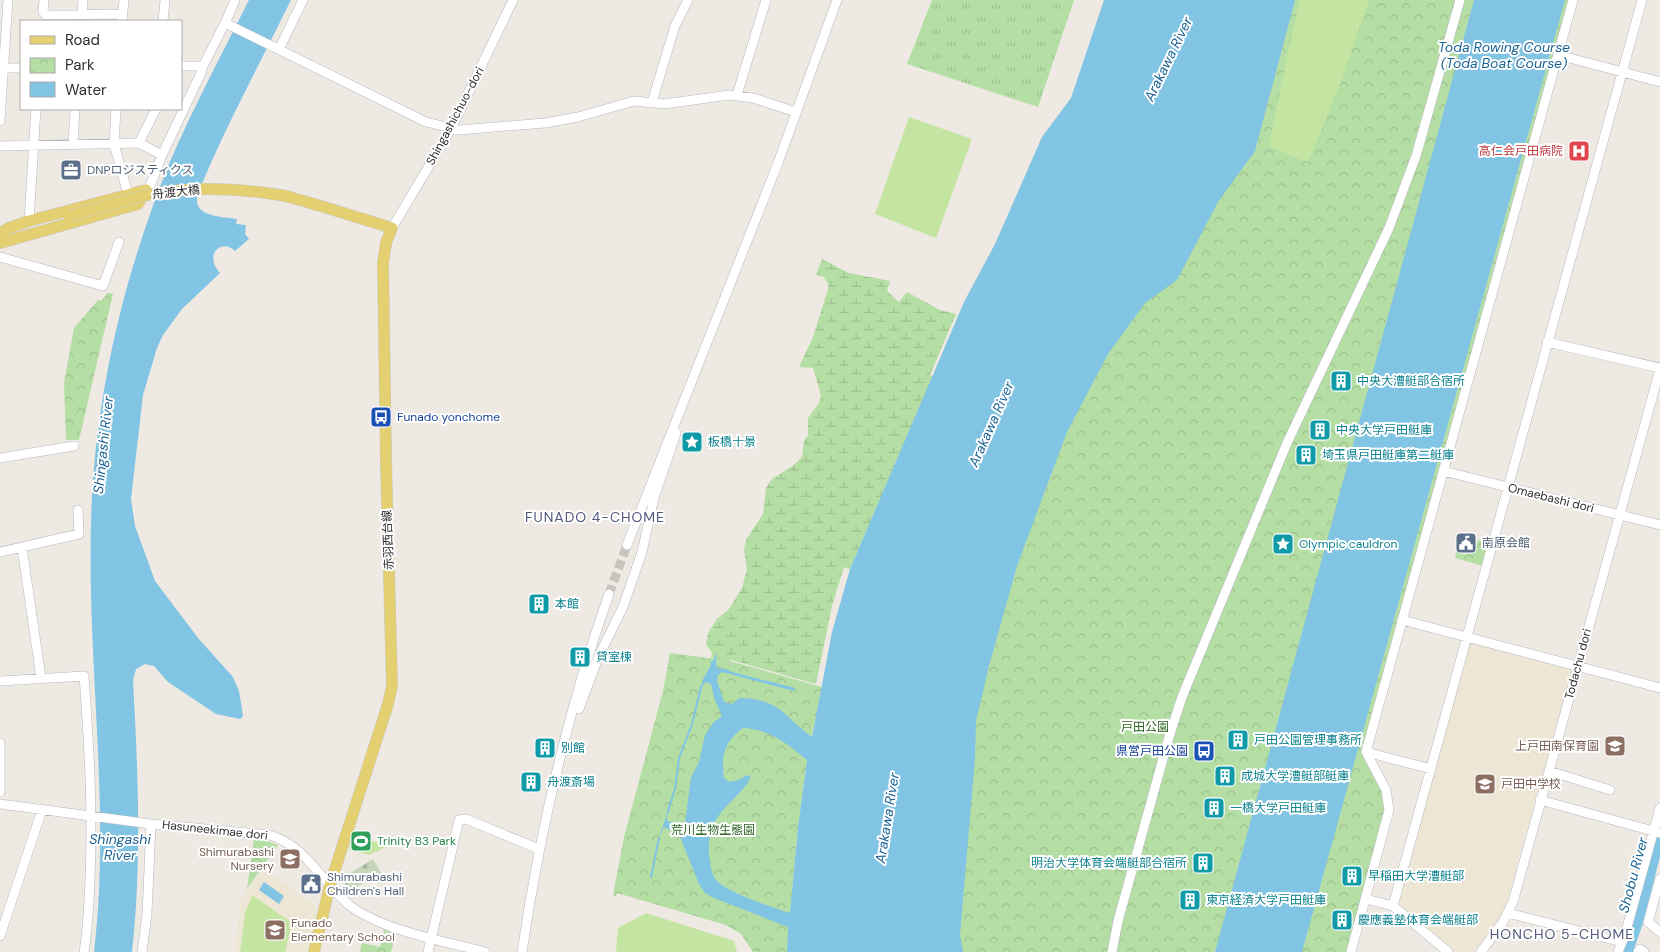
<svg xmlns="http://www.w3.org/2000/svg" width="1660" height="952" viewBox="0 0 1660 952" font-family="'DM Sans','Noto Sans JP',sans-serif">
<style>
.education{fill:#ede6d4}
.grass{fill:url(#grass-tufts)}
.wetland{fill:url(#wetland-marsh)}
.cemetery{fill:url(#cemetery-stones)}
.park{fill:url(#park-crowns)}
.pitch{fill:#c4e4a2}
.water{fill:#81c4e4;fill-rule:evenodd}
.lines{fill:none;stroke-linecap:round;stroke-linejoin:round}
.stream{stroke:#81c4e4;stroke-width:2}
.river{stroke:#81c4e4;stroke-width:11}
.minor-tunnel{stroke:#c8c4be;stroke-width:9;stroke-dasharray:9 4.5;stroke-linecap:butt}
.minor-casing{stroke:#b6b7c0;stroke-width:10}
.major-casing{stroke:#c9c9c9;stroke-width:12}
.minor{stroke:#fff;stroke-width:9}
.major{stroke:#e4cf71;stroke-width:11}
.major-bridge-casing{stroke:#c9c9c9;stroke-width:12;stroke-linecap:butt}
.major-bridge{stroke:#e4cf71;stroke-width:11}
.labels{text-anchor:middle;stroke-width:4;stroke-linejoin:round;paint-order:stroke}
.street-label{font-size:12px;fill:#2e2e2e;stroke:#fff}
.health-label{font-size:12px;fill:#be3a42;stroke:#fff;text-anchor:end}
.service-label{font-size:12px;fill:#4e5e75;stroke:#fff;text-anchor:start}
.culture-label{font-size:12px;fill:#0d838f;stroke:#fff;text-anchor:start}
.transit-label{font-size:12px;fill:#164399;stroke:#fff;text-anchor:start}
.park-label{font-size:12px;fill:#2d6623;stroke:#fff}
.education-label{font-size:12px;fill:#785e54;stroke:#fff;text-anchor:end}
.leisure-label{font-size:12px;fill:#27864d;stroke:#fff;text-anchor:start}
.water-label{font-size:14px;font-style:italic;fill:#1c6494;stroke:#fff}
.neighbourhood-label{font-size:14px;letter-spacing:1px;fill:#52577b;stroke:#fff}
</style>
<defs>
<pattern id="grass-tufts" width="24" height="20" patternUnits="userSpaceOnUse" patternTransform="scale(1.25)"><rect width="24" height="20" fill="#b5dea5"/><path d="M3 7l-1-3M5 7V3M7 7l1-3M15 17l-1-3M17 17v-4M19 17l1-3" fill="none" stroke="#9cbf8e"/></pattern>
<pattern id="wetland-marsh" width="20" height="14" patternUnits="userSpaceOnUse" patternTransform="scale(1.25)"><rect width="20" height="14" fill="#b5dea5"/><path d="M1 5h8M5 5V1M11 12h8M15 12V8" fill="none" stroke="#9cbf8e"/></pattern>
<pattern id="cemetery-stones" width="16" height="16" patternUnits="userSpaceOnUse" patternTransform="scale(1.25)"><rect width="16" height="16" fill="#c7d6bb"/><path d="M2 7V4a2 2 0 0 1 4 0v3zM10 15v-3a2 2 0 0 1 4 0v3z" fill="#abb8a1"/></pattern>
<pattern id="park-crowns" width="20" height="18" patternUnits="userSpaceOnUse" patternTransform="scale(1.25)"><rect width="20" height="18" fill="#b5dea5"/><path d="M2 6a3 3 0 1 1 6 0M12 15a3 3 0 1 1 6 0" fill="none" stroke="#9cbf8e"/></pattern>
</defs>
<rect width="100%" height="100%" fill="#eee9e2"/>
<!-- education -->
<path class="education" d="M 1469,642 L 1569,667 L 1572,669 L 1505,907 L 1497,922 L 1474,952 L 1452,952 L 1398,906 L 1397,903 Z
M 263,868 L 318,908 L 307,952 L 235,952 L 241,899 Z"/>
<!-- grass -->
<path class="grass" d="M 932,0 L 1074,0 L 1038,107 L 907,64 Z"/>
<!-- wetland -->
<path class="wetland" d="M 822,259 L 849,273 L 890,281 L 887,291 L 899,302 L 907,292 L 940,310 L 956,314 L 930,375 L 933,376 L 850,569 L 844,567 L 832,606 L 816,684 L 732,660 L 729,661 L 711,658 L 712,653 L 706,644 L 708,633 L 717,619 L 729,609 L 742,588 L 747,569 L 744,550 L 746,540 L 763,514 L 766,488 L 772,479 L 794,465 L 802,457 L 804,441 L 808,436 L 808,418 L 819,403 L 821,395 L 813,368 L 799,367 L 813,337 L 828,289 L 828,284 L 824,277 L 816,275 Z"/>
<!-- cemetery -->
<path class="cemetery" d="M 373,859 L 381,873 L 349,891 L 342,878 Z"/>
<!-- park -->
<path class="park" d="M 1213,0 L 1569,0 L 1366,752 L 1386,790 L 1387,815 L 1351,952 L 881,952 Z
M 108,293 L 113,294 L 79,440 L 66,440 L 64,383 L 74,328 L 98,300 L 101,301 Z
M 1478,540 L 1489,542 L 1483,566 L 1455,558 L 1457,549 L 1474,553 Z
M 670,653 L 730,661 L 822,687 L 807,760 L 798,827 L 787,952 L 753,952 L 741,934 L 726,925 L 617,893 L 616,896 L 613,895 L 624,837 L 663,691 Z
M 254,839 L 265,840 L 278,845 L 247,889 Z
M 384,930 L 396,934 L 391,952 L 360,952 L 362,943 L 380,947 Z"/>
<!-- pitch -->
<path class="pitch" d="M 1300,0 L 1369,0 L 1341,82 L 1308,162 L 1269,147 L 1287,57 Z
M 909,117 L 972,139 L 936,238 L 875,214 Z
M 353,835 L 388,846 L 369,855 L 349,849 Z
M 252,895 L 292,923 L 285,952 L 240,952 L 245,914 Z
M 646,913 L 734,941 L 737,952 L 616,952 L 618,928 Z"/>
<!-- water -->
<path class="water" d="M 249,0 L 291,0 C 264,55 235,109 210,165 C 207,173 196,194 197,202 C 199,217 225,217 237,219 L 236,224 L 246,225 L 245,234 L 249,239 L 235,251 C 222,238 203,254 220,273 L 182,309 L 163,335 L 157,348 L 143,395 L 131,499 L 135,526 L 155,581 L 198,638 L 233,677 L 239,691 L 243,716 L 240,719 L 216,714 L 168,682 L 154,666 L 145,664 L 136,669 L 133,680 C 138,771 142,861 132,952 L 94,952 C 111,809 87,667 91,523 C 94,401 123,277 169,164 C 193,108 222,54 249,0 Z
M 1104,0 L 1295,0 L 1255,151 L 1218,202 L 1177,280 L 1145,303 L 1108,354 L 1067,432 L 1017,566 L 989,666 L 976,721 L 975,759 L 960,935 L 963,952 L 787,952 L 788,927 L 714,898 L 705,893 L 699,884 L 679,834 L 664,827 L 658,840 L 667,814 L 667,821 L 680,825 L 685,823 L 691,777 L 699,762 L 705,735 L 714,722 L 722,716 L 714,698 L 711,684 L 702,681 L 711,665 L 710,662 L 713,661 L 717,652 L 716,663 L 717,668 L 726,669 L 732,672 L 795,688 L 794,691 L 722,672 L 718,675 L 717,681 L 724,702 L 732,704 L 739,698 C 779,698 784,717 812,737 L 832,632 L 850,569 L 964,302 L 995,244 L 1042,137 L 1071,98 ZM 743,728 C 769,729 788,744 807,760 L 798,827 L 790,913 C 773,907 722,892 714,877 C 711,871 710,862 709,855 C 708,841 710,829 717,818 C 727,803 743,793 751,777 L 746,775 L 741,779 L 730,782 L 724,778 C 721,755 724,742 743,728 Z
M 1474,0 L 1565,0 L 1302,952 L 1215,952 Z
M 264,882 L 284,896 L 279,904 L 259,890 Z"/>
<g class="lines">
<!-- stream -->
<path class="stream" d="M 667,814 L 675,789 L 679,758 L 692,724 L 701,687 L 705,681
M 651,877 L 659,838"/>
<!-- river -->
<path class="river" d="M 1627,952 L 1638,921 L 1660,834"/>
<!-- minor-tunnel -->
<path class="minor-tunnel" d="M 609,594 L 627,545"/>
<!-- minor casing -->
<g class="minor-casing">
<path id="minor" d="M 44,0 L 43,12 L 46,15 L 123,14
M 82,15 L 83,0
M 122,21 L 124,0
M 163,21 L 165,0
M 225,23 L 426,122 L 459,130 L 545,123 L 578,117 L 634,101 L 664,104 L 729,95 L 753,98 L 796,112
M 279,49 L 303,0
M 1558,55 L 1660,82
M 181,66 L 203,66
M 4,68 L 21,68
M 737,95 L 766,0
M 652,102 L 675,26 L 688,0
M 116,109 L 114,144 L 128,194
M 0,121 L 8,0
M 139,143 L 156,109
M 73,145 L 75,109
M 0,146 L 139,143 L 162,155
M 146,190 L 151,184 L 162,155 L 201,73 L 203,66 L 227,19 L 235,0
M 29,221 L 36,109
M 392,228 L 451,129 L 513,0
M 0,257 L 103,286 L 119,242
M 1547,342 L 1660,368
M 0,458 L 74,446
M 1443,471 L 1660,525
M 627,545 L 778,163 L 837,0
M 22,547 L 41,678
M 0,552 L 79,534 L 78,510
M 1402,620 L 1660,688
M 0,681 L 84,676 C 89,744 93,811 90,879 C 89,904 88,928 84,952
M 579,709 L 598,658 L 623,607 L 642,552 L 654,498 L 676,433
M 0,743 L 0,792
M 1366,752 L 1431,769
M 1549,771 L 1610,790
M 1540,800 L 1660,833
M 0,804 L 151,824 L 270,835 C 309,848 320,881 349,905 C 383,931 444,941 485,952
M 1660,879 L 1648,922 L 1660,932
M 1366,899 L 1393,906 L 1448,952
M 1393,906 L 1642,0
M 1508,913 L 1622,942
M 0,936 L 42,810
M 142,952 L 147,914 L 151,824
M 428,952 L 459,820 L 466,819 L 539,849
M 522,952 C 540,830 568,710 609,594
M 1112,952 L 1118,921 L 1169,737 L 1182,697 L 1287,443 L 1389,228 L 1416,156 L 1460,0
M 1351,952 L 1389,810 L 1386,790 L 1366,752 L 1573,0
M 1481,952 L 1503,922 L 1513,902 L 1660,369
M 1618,952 L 1625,935 L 1660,808
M 1638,952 L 1640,949 L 1644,952"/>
</g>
<!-- major casing -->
<g class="major-casing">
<path id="major" d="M 286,196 L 324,207 L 392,228 L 386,243 L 383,263 L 386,461 L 392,686 L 388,704 L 330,885 L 314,952
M 0,233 L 9,228 L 29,221 L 146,190
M 0,243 L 138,204 L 146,190"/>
</g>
<!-- minor -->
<use href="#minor" class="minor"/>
<!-- major -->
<use href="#major" class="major"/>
<!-- major-bridge casing -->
<g class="major-bridge-casing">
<path id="major-bridge" d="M 69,216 C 95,209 121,201 147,195 C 193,186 240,188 286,196"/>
</g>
<!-- major-bridge -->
<use href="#major-bridge" class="major-bridge"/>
</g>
<!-- icons -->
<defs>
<g id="hospital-square" transform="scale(1.125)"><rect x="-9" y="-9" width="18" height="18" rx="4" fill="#e0444e" stroke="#fff"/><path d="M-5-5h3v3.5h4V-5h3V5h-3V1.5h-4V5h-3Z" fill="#fff"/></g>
<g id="office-square" transform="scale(1.125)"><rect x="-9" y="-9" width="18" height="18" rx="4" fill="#5c6f8a" stroke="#fff"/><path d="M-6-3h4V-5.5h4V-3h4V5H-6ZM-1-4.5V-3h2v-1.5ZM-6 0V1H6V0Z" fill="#fff"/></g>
<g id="building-square" transform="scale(1.125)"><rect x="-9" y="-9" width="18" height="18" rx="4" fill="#0f9aa8" stroke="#fff"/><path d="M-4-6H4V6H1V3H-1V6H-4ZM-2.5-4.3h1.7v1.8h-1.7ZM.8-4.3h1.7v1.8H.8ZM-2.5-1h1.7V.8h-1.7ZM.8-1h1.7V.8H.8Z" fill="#fff"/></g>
<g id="bus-square" transform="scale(1.125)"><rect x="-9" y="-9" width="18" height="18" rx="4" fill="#1a4fb4" stroke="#fff"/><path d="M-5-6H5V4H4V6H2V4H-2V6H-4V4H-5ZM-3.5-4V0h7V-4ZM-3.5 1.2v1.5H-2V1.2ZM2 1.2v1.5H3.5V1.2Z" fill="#fff"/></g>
<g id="sight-square" transform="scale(1.125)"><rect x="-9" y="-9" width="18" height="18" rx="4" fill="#0f9aa8" stroke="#fff"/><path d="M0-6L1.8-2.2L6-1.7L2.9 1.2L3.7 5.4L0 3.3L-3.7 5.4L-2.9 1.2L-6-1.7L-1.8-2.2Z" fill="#fff"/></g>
<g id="civic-square" transform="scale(1.125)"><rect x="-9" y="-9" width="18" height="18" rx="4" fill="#5c6f8a" stroke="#fff"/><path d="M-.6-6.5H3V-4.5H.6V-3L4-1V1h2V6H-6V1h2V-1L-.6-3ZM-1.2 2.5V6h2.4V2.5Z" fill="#fff"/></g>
<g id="school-square" transform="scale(1.125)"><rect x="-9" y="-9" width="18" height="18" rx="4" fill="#8d6e63" stroke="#fff"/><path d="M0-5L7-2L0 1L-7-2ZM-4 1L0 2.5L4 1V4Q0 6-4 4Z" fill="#fff"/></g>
<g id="stadium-square" transform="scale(1.125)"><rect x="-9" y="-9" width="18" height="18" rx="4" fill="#2e9e5b" stroke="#fff"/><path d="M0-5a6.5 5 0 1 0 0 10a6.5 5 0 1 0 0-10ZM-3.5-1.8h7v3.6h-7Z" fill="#fff"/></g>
</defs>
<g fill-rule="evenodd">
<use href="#hospital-square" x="1579" y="151"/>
<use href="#office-square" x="71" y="170"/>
<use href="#building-square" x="1341" y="381"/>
<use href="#bus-square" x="381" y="417"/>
<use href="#building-square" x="1320" y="430"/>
<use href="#sight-square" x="692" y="442"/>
<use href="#building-square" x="1306" y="455"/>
<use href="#civic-square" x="1466" y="543"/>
<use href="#sight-square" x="1283" y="544"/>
<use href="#building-square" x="539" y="604"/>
<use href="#building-square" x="580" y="657"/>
<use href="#building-square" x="1238" y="740"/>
<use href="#school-square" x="1615" y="746"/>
<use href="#building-square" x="545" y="748"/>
<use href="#bus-square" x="1204" y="751"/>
<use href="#building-square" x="1225" y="776"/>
<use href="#building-square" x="531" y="782"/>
<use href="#school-square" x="1485" y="784"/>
<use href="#building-square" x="1214" y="808"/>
<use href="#stadium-square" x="361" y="841"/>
<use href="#school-square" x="290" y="859"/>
<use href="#building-square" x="1203" y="863"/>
<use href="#building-square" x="1352" y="876"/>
<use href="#civic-square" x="311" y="884"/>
<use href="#building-square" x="1190" y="900"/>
<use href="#building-square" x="1342" y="920"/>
<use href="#school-square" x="275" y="930"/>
</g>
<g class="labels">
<!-- street labels -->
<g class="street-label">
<text transform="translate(455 116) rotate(-62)" y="4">Shingashichuo-dori</text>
<text transform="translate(176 192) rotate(-6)" y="4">舟渡大橋</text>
<text transform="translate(1551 498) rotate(14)" y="4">Omaebashi dori</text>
<text transform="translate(388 540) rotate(-92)" y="4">赤羽西台線</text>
<text transform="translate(1578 664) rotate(-75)" y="4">Todachu dori</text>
<text transform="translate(215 830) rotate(6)" y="4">Hasuneekimae dori</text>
</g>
<!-- health labels -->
<g class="health-label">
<text x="1563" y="155">高仁会戸田病院</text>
</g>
<!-- service labels -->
<g class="service-label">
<text x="87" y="174">DNPロジスティクス</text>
<text x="1482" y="547">南原会館</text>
<text x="327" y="881">Shimurabashi<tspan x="327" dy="14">Children's Hall</tspan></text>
</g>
<!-- culture labels -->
<g class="culture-label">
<text x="1357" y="385">中央大漕艇部合宿所</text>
<text x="1336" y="434">中央大学戸田艇庫</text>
<text x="708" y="446">板橋十景</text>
<text x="1322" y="459">埼玉県戸田艇庫第二艇庫</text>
<text x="1299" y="548">Olympic cauldron</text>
<text x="555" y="608">本館</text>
<text x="596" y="661">貸室棟</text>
<text x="1254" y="744">戸田公園管理事務所</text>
<text x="561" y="752">別館</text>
<text x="1241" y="780">成城大学漕艇部艇庫</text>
<text x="547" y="786">舟渡斎場</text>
<text x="1230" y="812">一橋大学戸田艇庫</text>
<text x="1187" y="867" text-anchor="end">明治大学体育会端艇部合宿所</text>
<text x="1368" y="880">早稲田大学漕艇部</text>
<text x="1206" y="904">東京経済大学戸田艇庫</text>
<text x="1358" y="924">慶應義塾体育会端艇部</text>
</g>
<!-- transit labels -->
<g class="transit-label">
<text x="397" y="421">Funado yonchome</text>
<text x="1188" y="755" text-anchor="end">県営戸田公園</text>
</g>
<!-- park labels -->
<g class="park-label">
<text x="1145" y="731">戸田公園</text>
<text x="713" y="834">荒川生物生態園</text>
</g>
<!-- education labels -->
<g class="education-label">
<text x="1599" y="750">上戸田南保育園</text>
<text x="1501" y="788" text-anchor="start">戸田中学校</text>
<text x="274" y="856">Shimurabashi<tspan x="274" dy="14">Nursery</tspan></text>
<text x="291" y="927" text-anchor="start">Funado<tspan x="291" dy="14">Elementary School</tspan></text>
</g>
<!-- leisure labels -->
<g class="leisure-label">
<text x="377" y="845">Trinity B3 Park</text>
</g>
<!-- water labels -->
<g class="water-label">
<text x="1504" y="52">Toda Rowing Course<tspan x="1504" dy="16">(Toda Boat Course)</tspan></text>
<text transform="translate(1168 59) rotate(-64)" y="5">Arakawa River</text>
<text transform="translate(991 424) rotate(-66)" y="5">Arakawa River</text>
<text transform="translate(103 445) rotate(-84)" y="5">Shingashi River</text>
<text transform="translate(887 818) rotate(-81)" y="5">Arakawa River</text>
<text x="120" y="844">Shingashi<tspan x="120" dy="16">River</tspan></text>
<text transform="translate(1633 875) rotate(-75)" y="5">Shobu River</text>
</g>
<!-- neighbourhood labels -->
<g class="neighbourhood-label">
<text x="595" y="522">FUNADO 4-CHOME</text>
<text x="1562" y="939">HONCHO 5-CHOME</text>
</g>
</g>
<!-- legend -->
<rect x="20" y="20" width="162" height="90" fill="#ffffff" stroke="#ababab"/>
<rect x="30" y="36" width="25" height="8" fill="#e4cf71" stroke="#ababab"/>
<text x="65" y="45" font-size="15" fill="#2e2e2e">Road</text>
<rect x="30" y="58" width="25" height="15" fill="url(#park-crowns)" stroke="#ababab"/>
<text x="65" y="70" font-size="15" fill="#2e2e2e">Park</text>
<rect x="30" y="82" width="25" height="15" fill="#81c4e4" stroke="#ababab"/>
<text x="65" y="95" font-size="15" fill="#2e2e2e">Water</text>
</svg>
